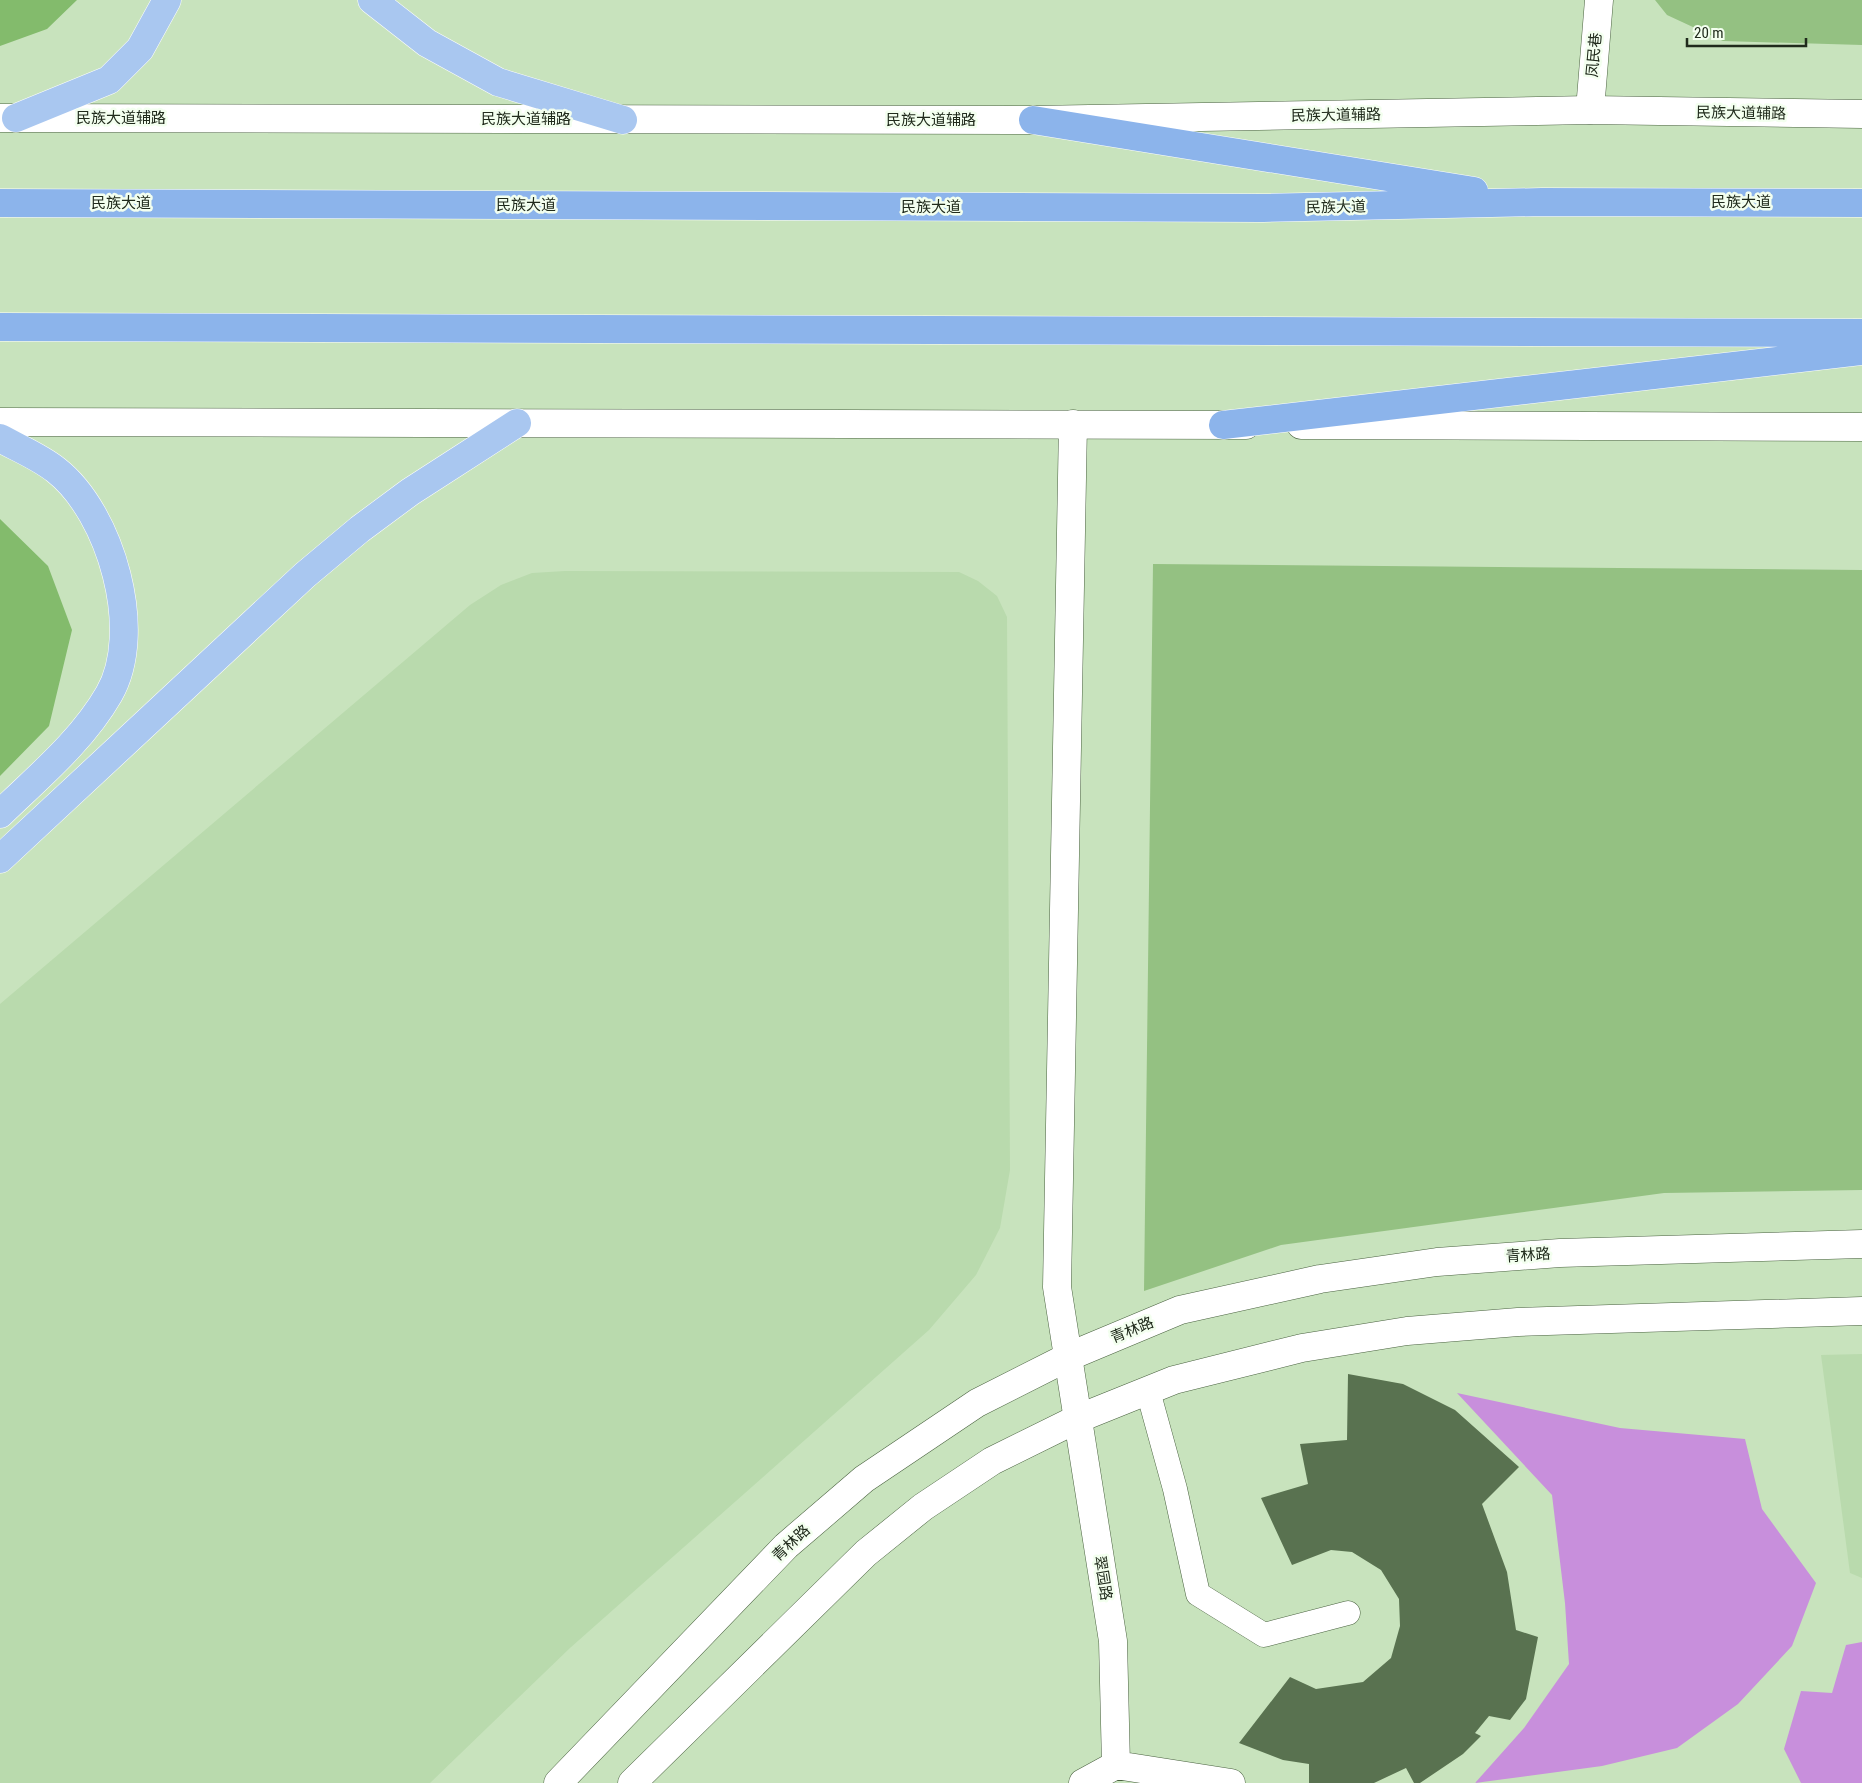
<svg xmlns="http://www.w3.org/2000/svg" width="1862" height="1783" viewBox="0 0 1862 1783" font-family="'Roboto Condensed','Noto Sans SC',sans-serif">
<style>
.built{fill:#b9daad}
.green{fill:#94c182}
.forest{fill:#83bb6c}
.water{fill:#c88fdc}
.building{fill:#597250}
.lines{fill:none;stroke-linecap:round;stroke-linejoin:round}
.service-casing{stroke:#4a6240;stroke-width:25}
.minor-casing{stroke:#4a6240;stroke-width:29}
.tertiary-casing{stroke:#4a6240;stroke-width:29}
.secondary-casing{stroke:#4a6240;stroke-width:29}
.primary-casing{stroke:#fff;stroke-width:29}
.trunk-casing{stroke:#fff;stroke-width:29}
.service{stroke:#fff;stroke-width:24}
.minor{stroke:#fff;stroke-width:28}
.tertiary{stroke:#fff;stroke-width:28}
.secondary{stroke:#fff;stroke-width:28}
.primary{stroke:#a9c7f0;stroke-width:28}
.trunk{stroke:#8cb4eb;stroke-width:28}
.labels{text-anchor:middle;stroke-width:5;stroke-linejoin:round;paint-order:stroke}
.street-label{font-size:15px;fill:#202b1c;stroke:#f3ffef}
</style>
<rect width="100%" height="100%" fill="#c8e3bd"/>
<!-- built -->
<path class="built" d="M 565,571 L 959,572 L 978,581 L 997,596 L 1007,617 L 1010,1170 L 1000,1228 L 976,1275 L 929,1330 L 570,1648 L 430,1783 L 0,1783 L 0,1004 L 470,605 L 501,585 L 532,573 Z
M 1862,1354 L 1862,1578 L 1850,1573 L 1821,1355 Z"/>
<!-- green -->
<path class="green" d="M 1655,0 L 1862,0 L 1862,45 L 1723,41 L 1667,15 Z
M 1153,564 L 1862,570 L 1862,1190 L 1664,1193 L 1281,1245 L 1144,1291 Z"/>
<!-- forest -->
<path class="forest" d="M 0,0 L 77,0 L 47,29 L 0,46 Z
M 0,519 L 48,566 L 72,630 L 49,726 L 0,776 Z"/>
<!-- water -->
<path class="water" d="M 1457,1393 L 1620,1428 L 1745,1439 L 1762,1509 L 1816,1583 L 1792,1646 L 1738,1704 L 1677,1748 L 1602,1766 L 1475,1783 L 1524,1728 L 1569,1664 L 1565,1603 L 1552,1495 Z
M 1862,1642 L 1862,1783 L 1801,1783 L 1784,1749 L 1801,1691 L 1832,1693 L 1846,1645 Z"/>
<!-- building -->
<path class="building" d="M 1348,1374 L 1403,1384 L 1455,1410 L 1519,1467 L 1482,1504 L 1507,1572 L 1516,1630 L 1538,1637 L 1526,1699 L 1510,1720 L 1489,1716 L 1475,1733 L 1481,1736 L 1463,1754 L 1420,1783 L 1414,1783 L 1406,1768 L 1374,1783 L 1309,1783 L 1309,1764 L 1283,1760 L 1239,1743 L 1290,1677 L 1316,1689 L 1363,1682 L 1391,1658 L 1400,1626 L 1399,1599 L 1381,1570 L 1352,1552 L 1331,1550 L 1292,1565 L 1261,1498 L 1308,1484 L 1300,1444 L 1347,1440 Z"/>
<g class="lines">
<!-- service casing -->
<g class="service-casing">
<path id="service" d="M 1148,1391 L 1175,1489 L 1198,1594 L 1264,1635 L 1348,1613"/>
</g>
<!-- minor casing -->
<g class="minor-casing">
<path id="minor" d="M 1590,110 L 1599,0
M 1073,424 L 1057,1287 L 1113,1641 L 1116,1765 L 1083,1783
M 1116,1765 L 1231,1783"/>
</g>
<!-- tertiary casing -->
<g class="tertiary-casing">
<path id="tertiary" d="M 0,118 L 1033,120 L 1590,110 L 1862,114
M 0,422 L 1246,425
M 1301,425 L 1862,427"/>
</g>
<!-- secondary casing -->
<g class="secondary-casing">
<path id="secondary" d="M 558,1783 L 786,1546 L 864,1479 L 977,1403 L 1070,1356 L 1180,1310 L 1320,1279 L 1437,1262 L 1560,1253 L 1862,1244
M 632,1783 L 866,1553 L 923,1507 L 992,1461 L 1077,1419 L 1174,1380 L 1302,1348 L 1407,1331 L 1518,1322 L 1862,1311"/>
</g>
<!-- primary casing -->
<g class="primary-casing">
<path id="primary" d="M 372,0 L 427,43 L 498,82 L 623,120
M 16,118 L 109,80 L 140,49 L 167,0
M 0,438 C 18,448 40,457 56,470 C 111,513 145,632 109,694 C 82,741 38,777 0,814
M 0,859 L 305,575 L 360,529 L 410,492 L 517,423"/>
</g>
<!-- trunk casing -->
<g class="trunk-casing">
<path id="trunk" d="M 1033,120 L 1474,191
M 0,203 L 1263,208 L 1542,202 L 1862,203
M 0,327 L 1862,333
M 1223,425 L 1862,351"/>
</g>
<!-- service -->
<use href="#service" class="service"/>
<!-- minor -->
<use href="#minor" class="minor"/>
<!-- tertiary -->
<use href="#tertiary" class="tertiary"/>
<!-- secondary -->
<use href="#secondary" class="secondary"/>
<!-- primary -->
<use href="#primary" class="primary"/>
<!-- trunk -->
<use href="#trunk" class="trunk"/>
</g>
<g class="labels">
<!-- street labels -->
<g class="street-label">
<text transform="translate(1594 55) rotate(-85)" y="5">凤民巷</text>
<text transform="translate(1741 113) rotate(1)" y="5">民族大道辅路</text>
<text transform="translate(1336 115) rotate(-1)" y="5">民族大道辅路</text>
<text x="121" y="123">民族大道辅路</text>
<text x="526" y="124">民族大道辅路</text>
<text x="931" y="125">民族大道辅路</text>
<text x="1741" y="207">民族大道</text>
<text x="121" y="208">民族大道</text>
<text x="526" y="210">民族大道</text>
<text x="931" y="212">民族大道</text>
<text transform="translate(1336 207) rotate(-1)" y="5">民族大道</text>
<text transform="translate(1528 1255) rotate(-4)" y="5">青林路</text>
<text transform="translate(1132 1330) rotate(-22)" y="5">青林路</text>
<text transform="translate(791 1543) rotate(-43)" y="5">青林路</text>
<text transform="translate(1103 1578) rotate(81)" y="5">翠园路</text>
</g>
</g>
<!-- scale -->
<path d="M1687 38v8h119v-8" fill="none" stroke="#202b1c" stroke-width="2.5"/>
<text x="1694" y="38" font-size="15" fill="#202b1c" stroke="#f3ffef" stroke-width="4" paint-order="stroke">20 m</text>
</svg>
